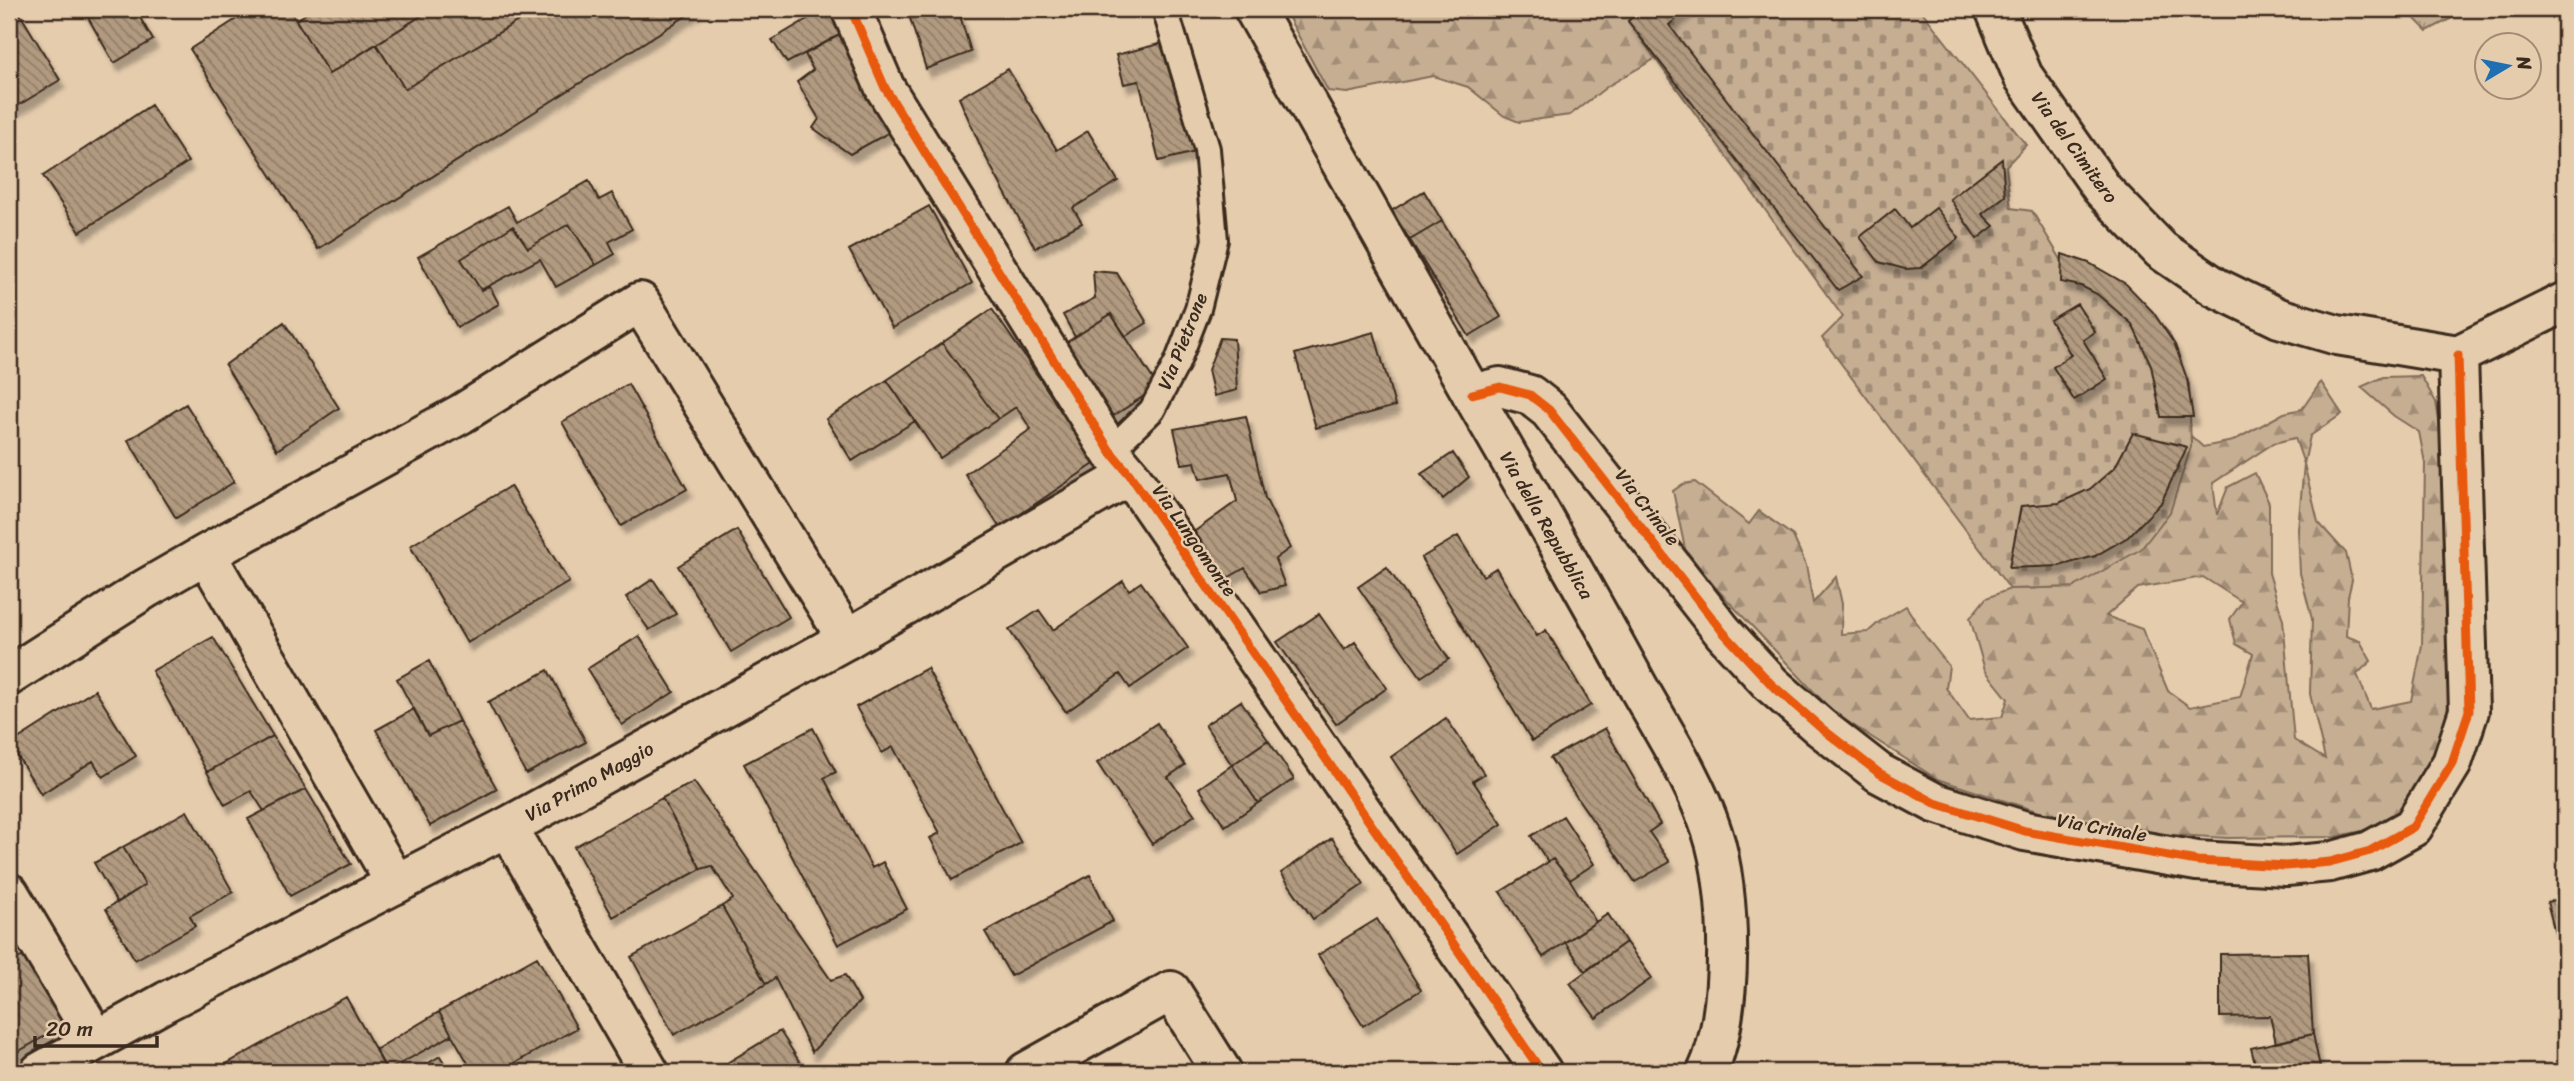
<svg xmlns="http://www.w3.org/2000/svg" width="2574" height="1081" viewBox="0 0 2574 1081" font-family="Sriracha,sans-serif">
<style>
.grass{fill:url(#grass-tufts);stroke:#806c58;stroke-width:2}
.forest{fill:url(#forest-firs);stroke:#806c58;stroke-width:2;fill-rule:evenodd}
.cemetery{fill:url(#cemetery-stones);stroke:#806c58;stroke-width:2}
.building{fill:url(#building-back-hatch);stroke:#3b2a1e;stroke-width:2;filter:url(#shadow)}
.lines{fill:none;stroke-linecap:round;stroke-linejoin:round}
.service-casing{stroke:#3b2a1e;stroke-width:30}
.minor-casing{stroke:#3b2a1e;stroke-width:44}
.tertiary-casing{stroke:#3b2a1e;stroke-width:44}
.service{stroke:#e5ccad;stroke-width:24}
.minor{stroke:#e5ccad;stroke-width:38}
.tertiary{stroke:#e5ccad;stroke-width:38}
.cycleway-casing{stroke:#e5ccad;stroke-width:13}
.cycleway{stroke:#e8590c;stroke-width:9}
.labels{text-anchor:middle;stroke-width:5;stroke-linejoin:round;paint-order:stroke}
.street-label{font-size:19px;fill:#3b2a1e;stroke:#e5ccad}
</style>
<defs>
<pattern id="grass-tufts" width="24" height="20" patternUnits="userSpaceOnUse" patternTransform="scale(1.75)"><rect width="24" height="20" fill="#c6ae93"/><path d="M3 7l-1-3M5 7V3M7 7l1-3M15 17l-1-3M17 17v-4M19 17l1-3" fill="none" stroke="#a28e77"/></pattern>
<pattern id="forest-firs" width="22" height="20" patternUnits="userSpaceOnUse" patternTransform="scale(1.75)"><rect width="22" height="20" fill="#c6ae93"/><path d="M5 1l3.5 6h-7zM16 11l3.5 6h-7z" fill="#a28e77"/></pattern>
<pattern id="cemetery-stones" width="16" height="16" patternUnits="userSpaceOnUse" patternTransform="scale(1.75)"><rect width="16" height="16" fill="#c6ae93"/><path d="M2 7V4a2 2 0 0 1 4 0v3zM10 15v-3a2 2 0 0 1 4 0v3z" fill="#a28e77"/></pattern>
<pattern id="building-back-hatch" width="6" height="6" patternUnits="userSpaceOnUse" patternTransform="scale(1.75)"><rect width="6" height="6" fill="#b19a80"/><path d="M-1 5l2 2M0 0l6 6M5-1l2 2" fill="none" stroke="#917e68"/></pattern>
<filter id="shadow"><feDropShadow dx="4.5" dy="8" stdDeviation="2" flood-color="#0004"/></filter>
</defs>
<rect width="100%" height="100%" fill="#e5ccad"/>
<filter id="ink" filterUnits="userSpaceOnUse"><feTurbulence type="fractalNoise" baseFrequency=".0143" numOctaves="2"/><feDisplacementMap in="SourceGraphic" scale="14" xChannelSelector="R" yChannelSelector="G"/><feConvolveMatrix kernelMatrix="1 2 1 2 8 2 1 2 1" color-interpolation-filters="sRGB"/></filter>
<g filter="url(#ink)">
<!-- grass -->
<path class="grass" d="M 2405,9 L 2455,9 L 2452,18 L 2427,31 Z"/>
<!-- forest -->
<path class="forest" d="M 1284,9 L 1642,9 L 1628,22 L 1656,58 L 1608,86 L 1570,115 L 1519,122 L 1504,116 L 1468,87 L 1433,76 L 1347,93 L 1328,91 Z
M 2421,376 L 2436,402 L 2444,450 L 2450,694 L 2442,742 L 2395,817 L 2362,831 L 2334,837 L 2227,838 L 2143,833 L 2052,816 L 1937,779 L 1834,713 L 1715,587 L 1685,549 L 1673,491 L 1683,484 L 1695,482 L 1749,524 L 1759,511 L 1793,536 L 1806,565 L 1813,603 L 1836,577 L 1842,604 L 1841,634 L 1868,632 L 1879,622 L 1906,606 L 1925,636 L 1949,666 L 1946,688 L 1969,720 L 2002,717 L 2008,699 L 1985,670 L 1970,618 L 1986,598 L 2010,589 L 2075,587 L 2191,447 L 2191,436 L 2203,447 L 2233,441 L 2284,413 L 2302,409 L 2321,382 L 2342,414 L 2310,436 L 2304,464 L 2318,522 L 2346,553 L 2352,580 L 2348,597 L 2346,636 L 2360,641 L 2371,661 L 2357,674 L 2371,709 L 2411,701 L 2422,645 L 2425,463 L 2419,432 L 2394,416 L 2361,387 L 2383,377 ZM 2295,438 L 2304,464 L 2298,529 L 2300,573 L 2312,619 L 2310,694 L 2325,759 L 2294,740 L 2283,620 L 2269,573 L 2269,503 L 2255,473 L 2228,487 L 2217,515 L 2213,483 L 2274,443 ZM 2203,577 L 2242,602 L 2230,619 L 2236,644 L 2253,654 L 2240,697 L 2190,707 L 2168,691 L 2142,629 L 2106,616 L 2138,588 Z"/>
<!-- cemetery -->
<path class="cemetery" d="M 1642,9 L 1920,9 L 2026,145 L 2006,166 L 2011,208 L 2032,211 L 2062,261 L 2091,266 L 2126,287 L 2169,333 L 2189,384 L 2191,447 L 2170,512 L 2141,549 L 2074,587 L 2010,589 L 1822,338 L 1843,317 L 1628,21 Z"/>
<!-- building -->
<path class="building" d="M 9,9 L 17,9 L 60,80 L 9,111 Z
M 83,9 L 135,9 L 153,40 L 114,63 Z
M 252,9 L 289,9 L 329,74 L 376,44 L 405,89 L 538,9 L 697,9 L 318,249 L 190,49 Z
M 314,9 L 432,9 L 329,74 L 296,20 Z
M 432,9 L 538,9 L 405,89 L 376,44 Z
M 824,9 L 837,9 L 843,33 L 787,63 L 772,40 Z
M 907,9 L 958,9 L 971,52 L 926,69 Z
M 1642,9 L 1688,9 L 1669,25 L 1863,276 L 1838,290 L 1628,21 Z
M 843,33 L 888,133 L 850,154 L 813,128 L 819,119 L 797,82 L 813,70 L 805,54 Z
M 1167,42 L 1195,152 L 1159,161 L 1139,81 L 1124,84 L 1116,55 Z
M 1008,69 L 1057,150 L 1088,131 L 1118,181 L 1073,208 L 1082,223 L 1035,248 L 984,154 L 959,98 Z
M 151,105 L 188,162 L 80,232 L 43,176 Z
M 2002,159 L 2005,196 L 1982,214 L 1994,226 L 1977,239 L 1950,199 Z
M 589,181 L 599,200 L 612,193 L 632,229 L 609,242 L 615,254 L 596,265 L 569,224 L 528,248 L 513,226 L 461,259 L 481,290 L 490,287 L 499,304 L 457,327 L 418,257 L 508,206 L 517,222 Z
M 1424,191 L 1442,221 L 1410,240 L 1391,211 Z
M 929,206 L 972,283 L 892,328 L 849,250 Z
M 1936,208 L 1959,238 L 1921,268 L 1905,269 L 1879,262 L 1860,237 L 1895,209 L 1910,228 Z
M 1442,221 L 1501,317 L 1469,336 L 1410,240 Z
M 569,224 L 596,265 L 556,287 L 540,259 L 481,290 L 461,259 L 513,226 L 528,248 Z
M 2062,254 L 2089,263 L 2126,284 L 2153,312 L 2175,345 L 2187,379 L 2193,417 L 2161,417 L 2151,365 L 2132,324 L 2097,294 L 2081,286 L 2061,282 Z
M 1093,271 L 1117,273 L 1147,323 L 1126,336 L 1111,314 L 1075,337 L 1063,315 L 1095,298 Z
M 2077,304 L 2095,332 L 2083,340 L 2107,379 L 2074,400 L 2053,367 L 2071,355 L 2050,320 Z
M 992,309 L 1097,462 L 1000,528 L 965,474 L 1031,429 L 1016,407 L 998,419 L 942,343 Z
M 1111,314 L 1158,387 L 1110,418 L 1064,344 Z
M 284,322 L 339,408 L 277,450 L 225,365 Z
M 1374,332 L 1395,406 L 1316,428 L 1295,354 Z
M 1220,338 L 1234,339 L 1237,390 L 1214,396 L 1208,370 Z
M 942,343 L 998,419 L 940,458 L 887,380 Z
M 887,380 L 915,421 L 852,461 L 826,419 Z
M 628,384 L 687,489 L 621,526 L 562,422 Z
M 186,404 L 234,482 L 176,518 L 128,440 Z
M 1246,416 L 1265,498 L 1290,548 L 1275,559 L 1285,586 L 1261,592 L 1245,568 L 1224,580 L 1191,534 L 1237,501 L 1230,473 L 1200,479 L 1195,462 L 1182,464 L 1174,429 Z
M 2133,433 L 2187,447 L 2161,503 L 2128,537 L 2095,556 L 2059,566 L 2009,568 L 2021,506 L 2059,503 L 2090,489 L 2115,467 Z
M 1453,453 L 1469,477 L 1443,499 L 1421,474 Z
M 510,486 L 569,582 L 467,643 L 410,546 Z
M 737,530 L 789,617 L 731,652 L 678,566 Z
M 1458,536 L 1483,576 L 1496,568 L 1537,636 L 1546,630 L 1591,705 L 1532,741 L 1421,558 Z
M 1387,567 L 1449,659 L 1421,677 L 1358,587 Z
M 653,579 L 676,614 L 649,630 L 626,597 Z
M 1123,581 L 1129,590 L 1141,582 L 1188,648 L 1130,688 L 1120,674 L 1066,712 L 1009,630 L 1039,610 L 1053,630 Z
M 1319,614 L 1344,650 L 1355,642 L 1387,688 L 1336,724 L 1277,642 Z
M 639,636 L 674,692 L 622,725 L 587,669 Z
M 213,637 L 273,736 L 207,772 L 152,671 Z
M 429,661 L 459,721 L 428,736 L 397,679 Z
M 927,668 L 1021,843 L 952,880 L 930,838 L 940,833 L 893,747 L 882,753 L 856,707 Z
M 548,670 L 586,742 L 526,774 L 488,702 Z
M 95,690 L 136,756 L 103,777 L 93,761 L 41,794 L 10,744 Z
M 1241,701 L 1268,740 L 1232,765 L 1205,725 Z
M 414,709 L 428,736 L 459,721 L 497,789 L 430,826 L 376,730 Z
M 1446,718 L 1484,774 L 1473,781 L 1502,824 L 1457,854 L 1391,757 Z
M 1157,723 L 1185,765 L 1168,777 L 1195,815 L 1152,844 L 1097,763 Z
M 813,728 L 836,772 L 824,778 L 872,868 L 883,862 L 907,909 L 838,945 L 744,764 Z
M 1605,728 L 1660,824 L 1649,832 L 1670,862 L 1635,882 L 1550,758 Z
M 273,736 L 306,789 L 264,811 L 251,791 L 225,805 L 207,772 Z
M 1268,740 L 1294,779 L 1258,803 L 1232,765 Z
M 1232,765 L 1258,803 L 1225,826 L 1199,788 Z
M 694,782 L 831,980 L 845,975 L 860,1001 L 812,1052 L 775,978 L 766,984 L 722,906 L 733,899 L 712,866 L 701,869 L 662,798 Z
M 306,789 L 351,864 L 290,896 L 248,819 Z
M 662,798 L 701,869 L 613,917 L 574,847 Z
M 187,811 L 233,892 L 190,916 L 195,926 L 135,960 L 106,909 L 145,885 L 123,847 Z
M 1563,816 L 1594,864 L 1570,880 L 1553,859 L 1548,862 L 1531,836 Z
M 1332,838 L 1364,884 L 1313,919 L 1281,873 Z
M 123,847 L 145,885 L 117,903 L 94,863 Z
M 1553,859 L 1570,880 L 1596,922 L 1543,957 L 1500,892 Z
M 1090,875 L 1113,921 L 1011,976 L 985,932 Z
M 2565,897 L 2565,939 L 2557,941 L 2547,902 Z
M 722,906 L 766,984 L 674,1035 L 631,957 Z
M 1608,914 L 1626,942 L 1585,971 L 1565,942 Z
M 1377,919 L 1421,990 L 1363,1026 L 1318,955 Z
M 1626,942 L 1652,978 L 1596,1018 L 1570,983 Z
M 2308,953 L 2313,1034 L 2276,1043 L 2270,1016 L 2220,1017 L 2220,954 Z
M 23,956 L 64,1025 L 9,1057 L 9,964 Z
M 537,957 L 577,1028 L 499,1072 L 473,1072 L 439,1012 Z
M 346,997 L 388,1072 L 212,1072 Z
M 439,1012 L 452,1035 L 387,1071 L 375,1050 Z
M 780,1031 L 806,1072 L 712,1072 Z
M 2313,1034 L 2321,1072 L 2257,1072 L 2251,1048 Z
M 440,1056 L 450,1072 L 418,1072 L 417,1070 Z"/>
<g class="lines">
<!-- service casing -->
<g class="service-casing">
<path id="service" d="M 1110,451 L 1152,410 L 1177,363 L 1198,309 L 1215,240 L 1207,149 L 1165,9"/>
</g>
<!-- minor casing -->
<g class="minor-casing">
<path id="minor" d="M 1254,9 L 1472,394
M 1995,9 L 2023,76 L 2103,190 L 2161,250 L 2215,287 L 2279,318 L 2337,335 L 2458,355
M 206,554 L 396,884
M 9,676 L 145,589 L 206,554 L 461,414 L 640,302 L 847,639
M 507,827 L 649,1072
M 9,893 L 96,1039
M 1026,1072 L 1171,991 L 1222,1072"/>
</g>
<!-- tertiary casing -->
<g class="tertiary-casing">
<path id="tertiary" d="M 851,9 L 885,88 L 1110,451 L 1130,475 L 1542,1072
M 40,1072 L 167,1001 L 507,827 L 847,639 L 1130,475
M 1707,1072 C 1734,1016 1732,891 1712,832 C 1695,780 1664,733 1637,685 C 1584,587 1528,491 1472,394 L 1500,387 L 1530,395 L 1549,410 L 1723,632 L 1771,684 L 1820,727 L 1879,773 L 1935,803 L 2025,831 L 2197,861 L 2286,866 L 2330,862 L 2370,851 L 2413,827 L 2452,763 L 2469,711 L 2458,355 L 2565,302"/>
</g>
<!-- service -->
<use href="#service" class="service"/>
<!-- minor -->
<use href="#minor" class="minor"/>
<!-- tertiary -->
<use href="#tertiary" class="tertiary"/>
<!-- cycleway casing -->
<g class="cycleway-casing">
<path id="cycleway" d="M 851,9 L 885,88 L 1110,451 L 1130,475 L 1542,1072
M 1472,394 L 1500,387 L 1530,395 L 1549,410 L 1723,632 L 1771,684 L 1820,727 L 1879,773 L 1935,803 L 2025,831 L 2197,861 L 2286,866 L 2330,862 L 2370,851 L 2413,827 L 2452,763 L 2469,711 L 2458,355"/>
</g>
<!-- cycleway -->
<use href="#cycleway" class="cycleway"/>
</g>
</g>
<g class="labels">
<!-- street labels -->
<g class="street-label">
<text transform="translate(2075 147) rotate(54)" y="7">Via del Cimitero</text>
<text transform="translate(1182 341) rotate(-68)" y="7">Via Pietrone</text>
<text transform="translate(1648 507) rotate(52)" y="7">Via Crinale</text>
<text transform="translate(1547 525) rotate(60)" y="7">Via della Repubblica</text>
<text transform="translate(1195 540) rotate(55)" y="7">Via Lungomonte</text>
<text transform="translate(589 781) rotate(-29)" y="7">Via Primo Maggio</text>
<text transform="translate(2102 827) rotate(10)" y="7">Via Crinale</text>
</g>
</g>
<!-- margin -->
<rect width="2574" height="1081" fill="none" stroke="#e5ccad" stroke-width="35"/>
<rect x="18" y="18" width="2539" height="1046" fill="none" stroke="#3b2a1e" stroke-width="2.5" filter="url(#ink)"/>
<!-- north arrow -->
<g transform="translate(2508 66) rotate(80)"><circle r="33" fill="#e5ccad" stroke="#a18b74" stroke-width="2"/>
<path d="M0-5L12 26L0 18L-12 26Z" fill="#1f6fb2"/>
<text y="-10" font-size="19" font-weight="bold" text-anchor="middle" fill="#3b2a1e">N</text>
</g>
<!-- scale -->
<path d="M35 1036v10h122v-10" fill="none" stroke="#3b2a1e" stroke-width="3.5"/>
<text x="46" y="1036" font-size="21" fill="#3b2a1e" stroke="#e5ccad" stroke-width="5" paint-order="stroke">20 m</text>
</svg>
